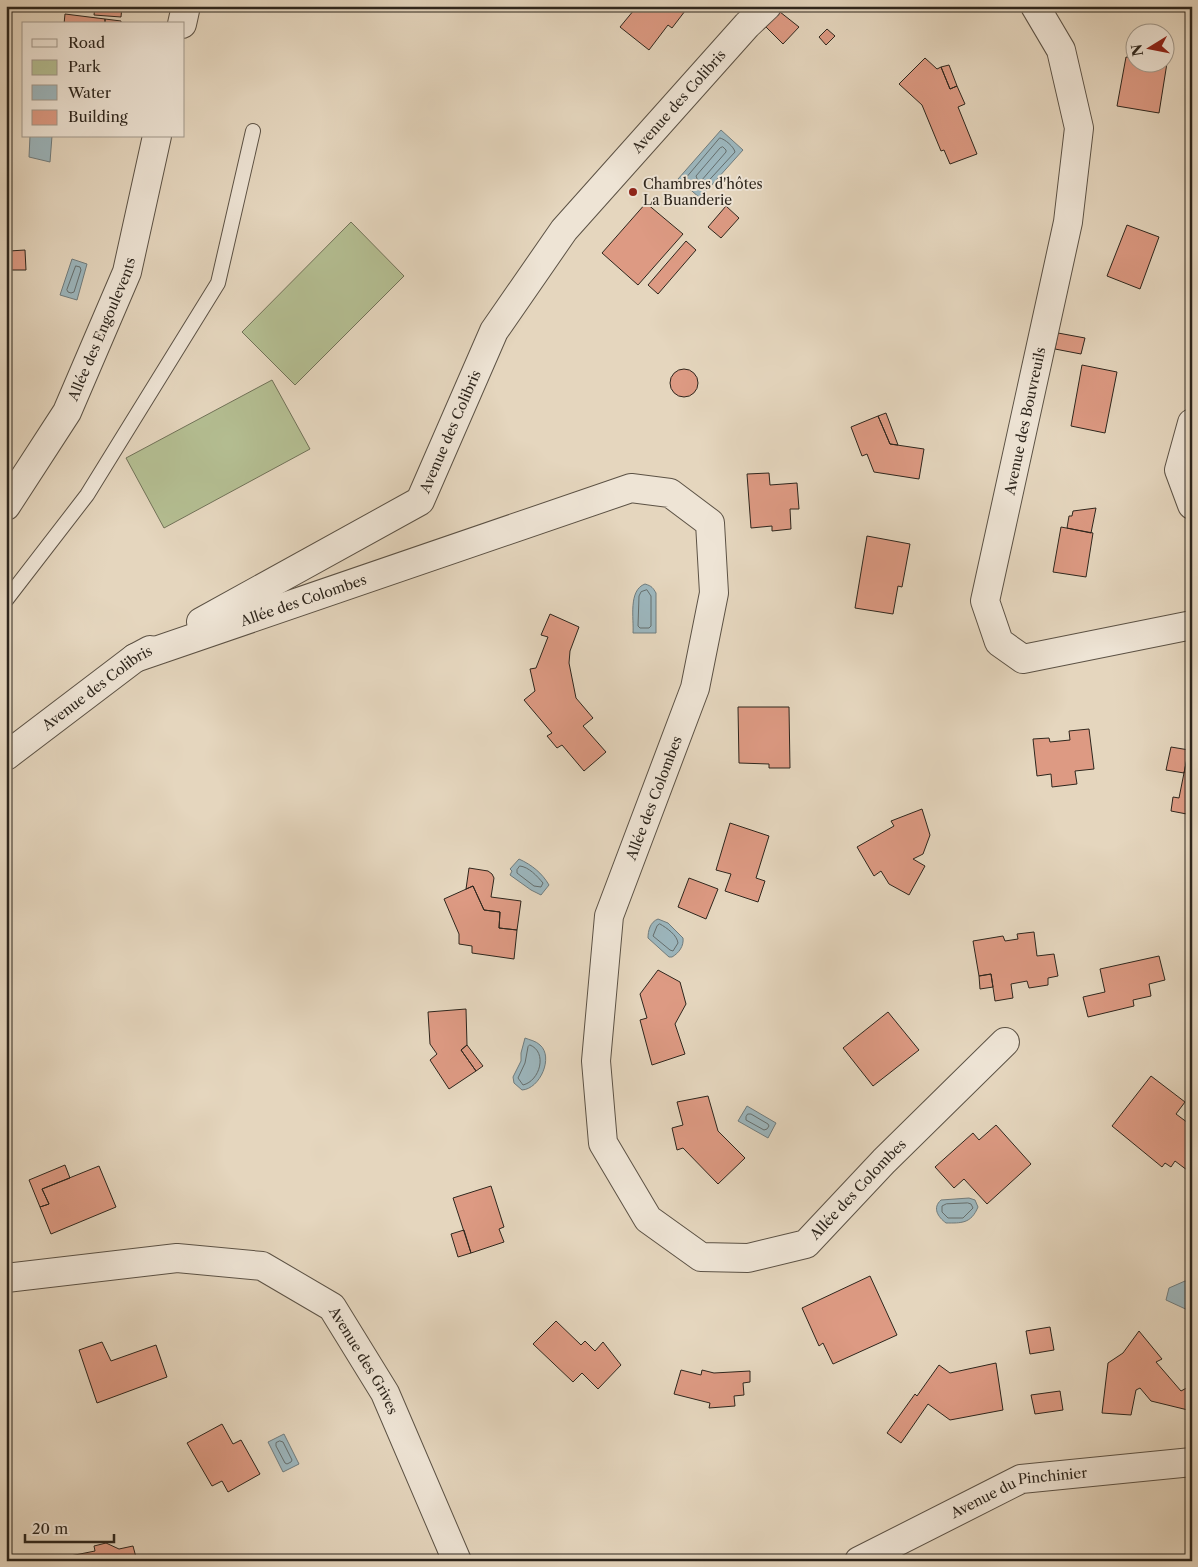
<svg xmlns="http://www.w3.org/2000/svg" width="1198" height="1567" viewBox="0 0 1198 1567" font-family="'Libre Caslon Text',serif">
<style>
.green{fill:#b4be92;stroke:#717258}
.water{fill:#9cb6bd;stroke:#707c7d}
.lines{fill:none;stroke-linecap:round;stroke-linejoin:round}
.shore{stroke:#656e6d;stroke-width:1}
.building{fill:#dd9a83;stroke:#2e261d}
.lane-casing{stroke:#5c5245;stroke-width:16}
.street-casing{stroke:#5c5245;stroke-width:30}
.lane{stroke:#eee4d5;stroke-width:14}
.street{stroke:#eee4d5;stroke-width:28}
.poi-dot{fill:#8f2418;stroke:#eee4d5;stroke-width:2}
.labels{text-anchor:middle;stroke-width:4;stroke-linejoin:round;paint-order:stroke}
.street-label{font-size:14px;fill:#2e261d;stroke:#eee4d5}
.poi-label{font-size:14px;fill:#2e261d;stroke:#eee4d5;text-anchor:start}
</style>
<rect width="100%" height="100%" fill="#e5d6be"/>
<filter id="stains"><feTurbulence type="fractalNoise" baseFrequency=".004" numOctaves="4"/><feColorMatrix values="0 0 0 0 .2 0 0 0 0 .09 0 0 0 0 .02 0 0 0 .5 -.17"/></filter>
<radialGradient id="worn" r=".72"><stop offset=".6" stop-color="#630" stop-opacity="0"/><stop offset="1" stop-color="#630" stop-opacity=".3"/></radialGradient>
<!-- green -->
<path class="green" d="M 351,222 L 404,276 L 295,385 L 242,332 Z
M 272,380 L 310,449 L 164,528 L 126,458 Z"/>
<!-- water -->
<path class="water" d="M 721,130 L 743,150 L 700,198 L 678,179 Z
M 30,136 L 52,136 L 50,162 L 29,157 Z
M 72,259 L 87,264 L 77,300 L 60,295 Z
M 645,584 C 652,586 653,588 656,593 L 656,633 L 633,633 C 634,619 628,590 645,584 Z
M 519,859 C 532,865 542,873 549,885 L 541,895 L 531,890 L 510,875 L 512,871 L 510,869 Z
M 658,919 L 668,923 L 683,938 C 684,946 679,953 672,957 L 669,957 L 648,938 C 648,931 650,922 658,919 Z
M 525,1038 C 530,1040 536,1041 540,1045 C 554,1057 540,1089 522,1090 L 514,1083 L 513,1077 L 521,1061 L 521,1053 Z
M 747,1106 L 776,1123 L 768,1138 L 738,1121 Z
M 969,1198 L 975,1200 L 978,1207 C 971,1224 961,1223 946,1223 C 938,1217 932,1208 941,1200 Z
M 1185,1281 L 1192,1282 L 1192,1312 L 1166,1300 L 1169,1288 Z
M 284,1434 L 299,1464 L 283,1472 L 268,1442 Z"/>
<g class="lines">
<!-- shore -->
<path class="shore" d="M 720,138 C 725,139 734,147 735,152 L 701,189 L 699,190 L 687,180 L 687,177 Z
M 723,147 L 726,150 L 726,152 L 701,181 L 698,181 L 696,176 L 720,148 Z
M 76,266 L 80,267 L 81,270 L 74,292 L 71,293 L 68,292 L 67,290 Z
M 647,590 L 651,596 L 651,626 L 649,628 L 640,628 L 638,626 L 639,596 L 641,592 Z
M 520,866 C 529,867 537,876 543,883 L 541,887 L 534,886 L 517,873 L 517,870 Z
M 660,924 C 667,928 677,935 678,943 L 673,951 L 670,950 L 653,936 L 657,926 Z
M 530,1045 C 548,1052 540,1081 523,1085 L 518,1078 L 525,1063 L 528,1047 Z
M 748,1114 L 751,1114 L 768,1124 L 769,1126 L 767,1129 L 764,1130 L 746,1120 L 746,1117 Z
M 968,1203 L 971,1204 L 973,1208 L 963,1218 L 948,1218 L 942,1212 L 942,1206 L 946,1204 Z
M 280,1441 L 283,1442 L 292,1460 L 291,1462 L 287,1464 L 285,1463 L 276,1446 L 276,1443 Z"/>
</g>
<!-- building -->
<path class="building" d="M 95,6 L 122,6 L 121,17 L 94,15 Z
M 630,6 L 678,6 L 685,11 L 672,28 L 668,25 L 649,50 L 620,27 L 634,10 Z
M 775,8 L 799,27 L 783,44 L 762,23 Z
M 65,14 L 105,19 L 105,24 L 64,24 Z
M 105,19 L 121,21 L 121,24 L 105,24 Z
M 827,29 L 835,36 L 826,45 L 819,37 Z
M 1126,57 L 1136,59 L 1136,62 L 1167,63 L 1159,113 L 1117,106 Z
M 925,58 L 937,69 L 941,67 L 950,89 L 957,86 L 965,104 L 958,107 L 977,154 L 950,164 L 944,150 L 941,151 L 922,105 L 899,84 Z
M 949,65 L 957,86 L 950,89 L 941,67 Z
M 646,203 L 683,234 L 638,285 L 602,253 Z
M 726,206 L 739,218 L 721,238 L 708,227 Z
M 6,225 L 8,225 L 9,251 L 25,250 L 26,270 L 9,270 L 10,276 L 6,276 Z
M 1127,225 L 1159,237 L 1140,289 L 1107,276 Z
M 686,241 L 696,250 L 658,294 L 648,285 Z
M 1058,333 L 1085,338 L 1081,354 L 1055,349 Z
M 1082,365 L 1117,372 L 1105,433 L 1071,426 Z
M670 383a14 14 0 1 1 28 0a14 14 0 1 1-28 0Z
M 886,413 L 898,445 L 890,444 L 878,416 Z
M 878,416 L 890,444 L 924,449 L 919,479 L 874,472 L 867,454 L 862,456 L 851,427 Z
M 769,473 L 770,485 L 797,483 L 799,509 L 790,509 L 791,529 L 772,531 L 772,526 L 751,528 L 747,474 Z
M 1096,508 L 1091,533 L 1067,528 L 1069,516 L 1072,516 L 1073,511 Z
M 1061,527 L 1093,533 L 1086,577 L 1053,572 Z
M 867,536 L 910,544 L 902,587 L 898,586 L 893,614 L 855,608 Z
M 550,614 L 579,627 L 570,651 L 569,663 L 576,698 L 593,718 L 583,726 L 606,752 L 584,771 L 562,745 L 557,748 L 547,736 L 552,733 L 524,700 L 535,691 L 530,669 L 536,668 L 548,637 L 541,635 Z
M 738,707 L 789,707 L 790,768 L 769,768 L 769,764 L 739,763 Z
M 1089,729 L 1094,769 L 1075,771 L 1077,784 L 1052,787 L 1051,774 L 1037,776 L 1033,739 L 1049,738 L 1050,742 L 1070,740 L 1069,731 Z
M 1171,747 L 1189,750 L 1184,773 L 1166,770 Z
M 1187,758 L 1192,759 L 1192,815 L 1171,811 L 1173,797 L 1179,798 Z
M 922,809 L 930,835 L 923,854 L 913,859 L 925,866 L 909,895 L 889,884 L 881,871 L 874,876 L 857,847 L 894,826 L 891,821 Z
M 730,823 L 769,836 L 756,878 L 765,881 L 758,902 L 725,891 L 731,874 L 716,870 Z
M 469,868 L 488,871 L 492,874 L 494,878 L 491,897 L 521,901 L 517,930 L 499,928 L 500,912 L 484,910 L 473,886 L 466,889 Z
M 689,878 L 718,889 L 706,919 L 678,907 Z
M 473,886 L 484,910 L 500,912 L 499,928 L 517,930 L 514,959 L 472,953 L 472,946 L 459,944 L 459,934 L 444,899 Z
M 1034,932 L 1037,956 L 1054,954 L 1058,976 L 1048,978 L 1048,985 L 1029,988 L 1027,981 L 1011,984 L 1013,998 L 995,1001 L 991,974 L 979,976 L 973,941 L 1003,936 L 1005,941 L 1018,939 L 1017,934 Z
M 1159,956 L 1165,980 L 1149,984 L 1151,996 L 1133,1000 L 1134,1006 L 1088,1017 L 1083,997 L 1105,992 L 1100,969 Z
M 658,970 L 680,982 L 686,1004 L 675,1024 L 685,1054 L 652,1065 L 640,1020 L 647,1018 L 640,994 Z
M 991,974 L 993,987 L 980,989 L 979,976 Z
M 466,1009 L 467,1045 L 461,1050 L 476,1071 L 449,1089 L 430,1060 L 437,1054 L 430,1044 L 428,1012 Z
M 888,1012 L 919,1050 L 873,1086 L 843,1048 Z
M 467,1045 L 483,1066 L 476,1071 L 461,1050 Z
M 1151,1076 L 1185,1102 L 1176,1114 L 1192,1126 L 1192,1165 L 1187,1170 L 1175,1161 L 1171,1167 L 1165,1163 L 1162,1167 L 1112,1126 Z
M 708,1096 L 718,1131 L 745,1158 L 718,1184 L 683,1148 L 677,1150 L 672,1128 L 683,1125 L 677,1102 Z
M 996,1125 L 1031,1164 L 987,1204 L 964,1179 L 954,1188 L 935,1167 L 973,1133 L 979,1140 Z
M 65,1165 L 70,1178 L 42,1189 L 49,1204 L 40,1207 L 29,1180 Z
M 99,1166 L 116,1207 L 51,1234 L 40,1207 L 49,1204 L 42,1189 Z
M 491,1186 L 504,1227 L 499,1229 L 504,1242 L 471,1253 L 453,1198 Z
M 464,1230 L 471,1253 L 458,1257 L 451,1234 Z
M 870,1276 L 897,1335 L 833,1364 L 823,1343 L 819,1346 L 802,1308 Z
M 556,1321 L 581,1345 L 585,1341 L 595,1351 L 603,1342 L 621,1365 L 598,1389 L 582,1373 L 573,1382 L 533,1344 Z
M 1050,1327 L 1054,1350 L 1030,1354 L 1026,1331 Z
M 1139,1331 L 1162,1359 L 1156,1362 L 1181,1391 L 1192,1385 L 1192,1411 L 1151,1401 L 1140,1388 L 1136,1390 L 1131,1415 L 1102,1413 L 1108,1363 L 1123,1353 Z
M 102,1342 L 111,1361 L 156,1345 L 167,1377 L 97,1403 L 79,1350 Z
M 996,1363 L 1003,1410 L 950,1420 L 928,1404 L 901,1443 L 887,1433 L 915,1394 L 917,1396 L 939,1365 L 950,1373 Z
M 681,1370 L 701,1375 L 702,1370 L 714,1373 L 750,1371 L 750,1382 L 743,1383 L 744,1395 L 734,1396 L 735,1406 L 709,1408 L 710,1403 L 674,1394 Z
M 1060,1391 L 1063,1410 L 1035,1414 L 1031,1395 Z
M 222,1424 L 233,1444 L 241,1440 L 260,1474 L 228,1492 L 222,1481 L 212,1486 L 187,1443 Z
M 106,1543 L 119,1549 L 133,1546 L 137,1561 L 71,1561 L 70,1556 L 95,1551 L 94,1546 Z"/>
<g class="lines">
<!-- lane casing -->
<g class="lane-casing">
<path id="lane" d="M 6,600 L 87,495 L 218,283 L 253,131"/>
</g>
<!-- street casing -->
<g class="street-casing">
<g id="street">
<path d="M 1035,6 L 1061,50 L 1079,128 L 1068,222 L 985,601 L 999,642 L 1023,659 L 1192,625"/>
<path d="M 182,24 L 186,6"/>
<path d="M 1192,423 L 1179,470 L 1192,505"/>
<path id="s1" d="M 6,506 L 67,412 L 127,272 L 157,136"/>
<path id="s2" d="M 201,622 L 420,501 L 494,331 L 564,230 L 747,25 L 767,6"/>
<path id="s3" d="M 135,658 L 631,488 L 670,493 L 710,523 L 714,593 L 695,688 L 609,916 L 596,1061 L 603,1143 L 648,1219 L 701,1257 L 748,1258 L 806,1244 L 884,1161 L 1005,1042"/>
<path id="s4" d="M 6,756 L 135,658 L 150,650"/>
<path id="s5" d="M 6,1278 L 177,1258 L 262,1266 L 332,1307 L 385,1393 L 457,1561"/>
<path id="s6" d="M 859,1561 L 1021,1479 L 1192,1462"/>
</g>
</g>
<!-- lane -->
<use href="#lane" class="lane"/>
<!-- street -->
<use href="#street" class="street"/>
</g>
<!-- markers -->
<circle class="poi-dot" cx="633" cy="192" r="5"/>
<g class="labels">
<!-- street labels -->
<g class="street-label">
<text dy="5" stroke="none"><textPath href="#s2" startOffset="731">Avenue des Colibris</textPath></text>
<text dy="5" stroke="none"><textPath href="#s1" startOffset="202">Allée des Engoulevents</textPath></text>
<text transform="translate(1025 421) rotate(-78)" y="5">Avenue des Bouvreuils</text>
<text dy="5" stroke="none"><textPath href="#s2" startOffset="326">Avenue des Colibris</textPath></text>
<text dy="5" stroke="none"><textPath href="#s3" startOffset="178">Allée des Colombes</textPath></text>
<text dy="5" stroke="none"><textPath href="#s4" startOffset="114">Avenue des Colibris</textPath></text>
<text transform="translate(654 798) rotate(-69)" y="5">Allée des Colombes</text>
<text dy="5" stroke="none"><textPath href="#s3" startOffset="1588">Allée des Colombes</textPath></text>
<text dy="5" stroke="none"><textPath href="#s5" startOffset="401">Avenue des Grives</textPath></text>
<text dy="5" stroke="none"><textPath href="#s6" startOffset="176">Avenue du Pinchinier</textPath></text>
</g>
<!-- poi labels -->
<g class="poi-label">
<text x="643" y="189">Chambres d'hôtes<tspan x="643" dy="16">La Buanderie</tspan></text>
</g>
</g>
<!-- margin -->
<rect width="1198" height="1567" fill="none" stroke="#e5d6be" stroke-width="25"/>
<rect x="8" y="8" width="1183" height="1552" fill="none" stroke="#2e261d" stroke-width="2.5"/>
<rect x="12" y="12" width="1173" height="1542" fill="none" stroke="#2e261d"/>
<!-- legend -->
<rect x="22" y="22" width="162" height="115" fill="#eee4d5" stroke="#a1988b"/>
<rect x="32" y="39" width="25" height="8" fill="#eee4d5" stroke="#a1988b"/>
<text x="68" y="48" font-size="15" fill="#2e261d">Road</text>
<rect x="32" y="60" width="25" height="15" fill="#b4be92" stroke="#a1988b"/>
<text x="68" y="72" font-size="15" fill="#2e261d">Park</text>
<rect x="32" y="85" width="25" height="15" fill="#9cb6bd" stroke="#a1988b"/>
<text x="68" y="98" font-size="15" fill="#2e261d">Water</text>
<rect x="32" y="110" width="25" height="15" fill="#dd9a83" stroke="#a1988b"/>
<text x="68" y="122" font-size="15" fill="#2e261d">Building</text>
<!-- north arrow -->
<g transform="translate(1150 48) rotate(260)"><circle r="24" fill="#eee4d5" stroke="#a1988b"/>
<path d="M0-4L9 19L0 12L-9 19Z" fill="#8f2418"/>
<text y="-8" font-size="14" font-weight="bold" text-anchor="middle" fill="#2e261d">N</text>
</g>
<!-- scale -->
<path d="M25 1534v8h89v-8" fill="none" stroke="#2e261d" stroke-width="2.5"/>
<text x="32" y="1534" font-size="15" fill="#2e261d" stroke="#eee4d5" stroke-width="4" paint-order="stroke">20 m</text>
<rect width="100%" height="100%" filter="url(#stains)"/>
<rect width="100%" height="100%" fill="url(#worn)"/>
</svg>
